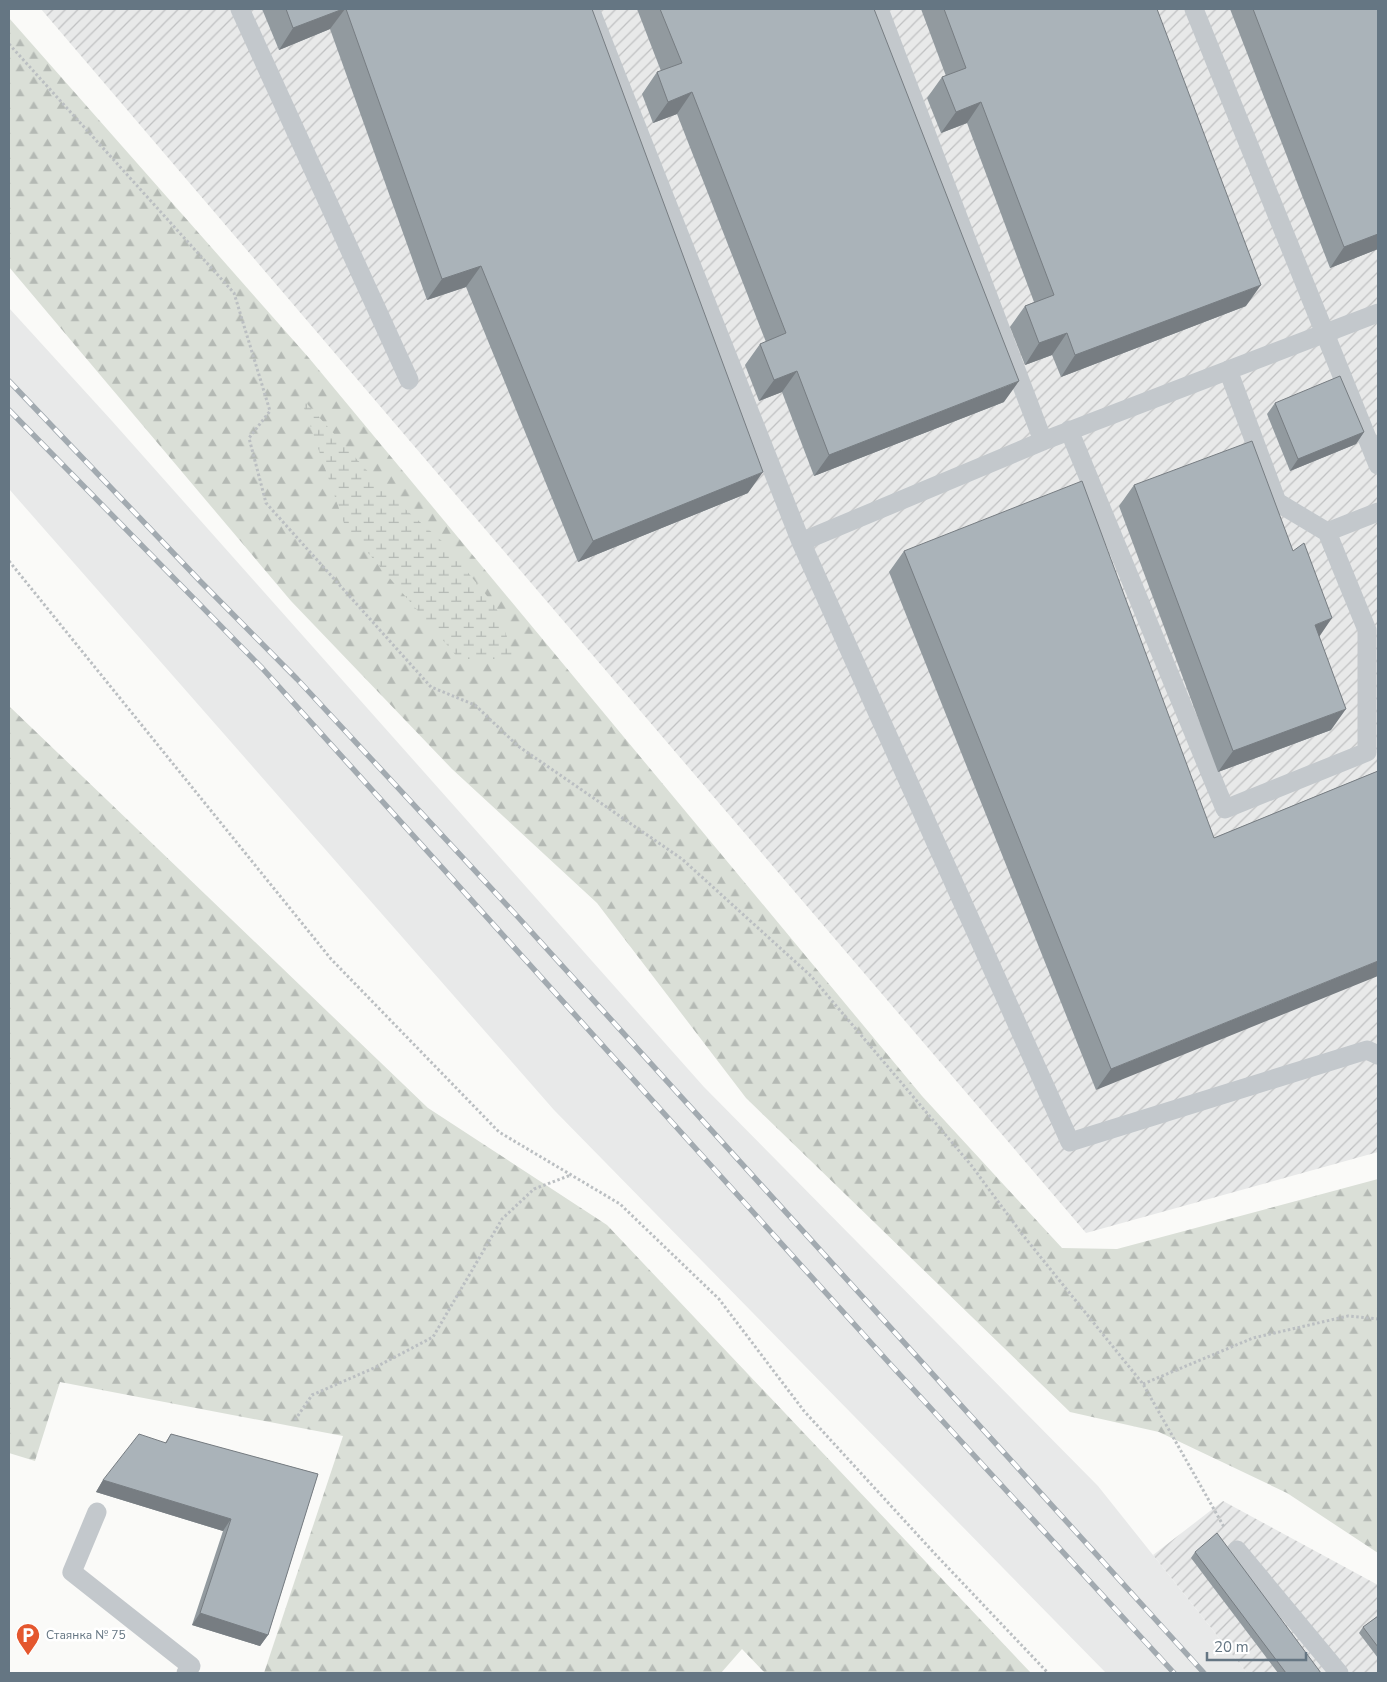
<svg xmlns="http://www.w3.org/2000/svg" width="1387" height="1682" viewBox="0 0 1387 1682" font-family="'Nunito Sans',sans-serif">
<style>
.built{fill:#e8e9e9}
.industrial{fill:url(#industrial-furrows)}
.forest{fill:url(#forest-firs)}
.wetland{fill:url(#wetland-marsh)}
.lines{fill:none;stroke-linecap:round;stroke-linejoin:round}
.path{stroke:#bbbfc2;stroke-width:3;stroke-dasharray:2.5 2.5;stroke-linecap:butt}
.lane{stroke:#c3c8cc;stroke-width:19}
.rail-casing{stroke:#a2aab0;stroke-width:5.5}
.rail{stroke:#fff;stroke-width:4;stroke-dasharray:11;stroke-linecap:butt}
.wall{fill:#929a9f}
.shaded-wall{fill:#777d82}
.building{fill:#aab3b9;stroke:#777d82}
.labels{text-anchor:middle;stroke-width:5;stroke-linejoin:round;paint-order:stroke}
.poi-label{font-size:12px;fill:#657683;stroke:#fff;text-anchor:start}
</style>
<defs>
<pattern id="industrial-furrows" width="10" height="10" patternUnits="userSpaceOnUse" patternTransform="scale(1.25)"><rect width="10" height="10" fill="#e8e9e9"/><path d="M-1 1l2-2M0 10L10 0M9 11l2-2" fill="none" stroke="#c0c1c2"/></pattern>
<pattern id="forest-firs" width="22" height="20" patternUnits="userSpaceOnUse" patternTransform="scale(1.25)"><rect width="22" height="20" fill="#dadfd7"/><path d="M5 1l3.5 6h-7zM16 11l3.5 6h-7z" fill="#b4b9b4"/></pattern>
<pattern id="wetland-marsh" width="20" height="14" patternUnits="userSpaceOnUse" patternTransform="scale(1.25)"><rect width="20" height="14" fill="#dadfd7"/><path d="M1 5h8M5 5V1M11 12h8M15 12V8" fill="none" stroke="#b4b9b4"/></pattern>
</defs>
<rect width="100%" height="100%" fill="#fafaf8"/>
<!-- built -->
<path class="built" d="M 9,308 L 112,421 L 704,1087 L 1098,1486 L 1247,1673 L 1106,1673 L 554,1110 L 9,489 Z"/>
<!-- industrial -->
<path class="industrial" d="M 41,9 L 1378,9 L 1378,1152 L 1086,1233 Z
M 1223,1501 L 1378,1585 L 1378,1673 L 1247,1673 L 1153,1555 Z"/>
<!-- forest -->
<path class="forest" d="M 9,18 L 309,358 L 922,1096 L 1062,1248 L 1117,1249 L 1378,1179 L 1378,1553 L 1287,1493 L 1159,1432 L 1070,1412 L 746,1098 L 597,903 L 452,769 L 291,601 L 9,267 Z
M 9,706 L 428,1108 L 607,1225 L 1031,1673 L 765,1673 L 742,1649 L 721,1673 L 264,1673 L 343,1436 L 60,1382 L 35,1461 L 9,1453 Z"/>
<!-- wetland -->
<path class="wetland" d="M 300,396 L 389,495 L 443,542 L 496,607 L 515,659 L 459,659 L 345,526 Z"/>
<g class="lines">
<!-- path -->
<path class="path" d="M 9,44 L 234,293 L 270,411 L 249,438 L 266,503 L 431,687 L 475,705 L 518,746 L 682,859 L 811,976 L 971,1165 L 1022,1234 L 1143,1384 L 1224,1527
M 9,561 L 331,959 L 499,1132 L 620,1204 L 719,1299 L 804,1411 L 936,1555 L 1048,1673
M 1143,1384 L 1253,1338 L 1348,1316 L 1378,1319
M 295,1420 L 312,1395 L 374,1368 L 433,1337 L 502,1219 L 534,1189 L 571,1175"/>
<!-- lane -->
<path class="lane" d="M 240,9 L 409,380
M 590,9 L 801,542 L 1070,1142 L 1367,1050 L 1378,1055
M 879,9 L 1043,441
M 1194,9 L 1378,465
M 1228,370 L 1277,502 L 1327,532
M 1069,430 L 1225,809 L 1367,752 L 1367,630 L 1327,532 L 1378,512
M 801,542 L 1043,441 L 1378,313
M 97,1512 L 72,1572 L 191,1666 L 186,1673
M 1237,1550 L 1339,1673"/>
<!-- rail casing -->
<g class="rail-casing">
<path id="rail" d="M 9,381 L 200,581 L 297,679 L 517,916 L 1204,1673
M 9,410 L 262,668 L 891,1365 L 1174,1673"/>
</g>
<!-- rail -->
<use href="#rail" class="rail"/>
</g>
<!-- wall -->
<path class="wall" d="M 262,9 L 592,9 L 748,493 L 578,562 L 466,287 L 427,300 L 330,29 L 279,50 Z
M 637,9 L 874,9 L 1004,402 L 814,476 L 782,392 L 759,401 L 745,365 L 760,344 L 766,342 L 677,114 L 653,123 L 642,94 L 657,72 L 661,71 Z
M 921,9 L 1157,9 L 1246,306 L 1061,377 L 1052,355 L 1025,365 L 1010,327 L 1025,306 L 1034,302 L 967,123 L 941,133 L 927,98 L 942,77 L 946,76 Z
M 1230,9 L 1378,9 L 1378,249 L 1330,268 Z
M 1275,403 L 1364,432 L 1356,444 L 1290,471 L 1267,414 Z
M 1134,485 L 1319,636 L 1331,730 L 1218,772 L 1119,506 Z
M 904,551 L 1214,838 L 1378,771 L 1096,1090 L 889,572 Z
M 171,1434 L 318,1474 L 268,1635 L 260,1646 L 192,1625 L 223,1531 L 96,1492 L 103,1480 L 165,1443 Z
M 1195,1552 L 1321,1673 L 1278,1673 L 1191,1558 Z
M 1378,1616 L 1378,1658 L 1359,1633 L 1363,1627 Z"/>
<!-- shaded-wall -->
<path class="shaded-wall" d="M 343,9 L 345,9 L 330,29 L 279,50 L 293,28 Z
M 692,92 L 677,114 L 653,123 L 668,102 Z
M 981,102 L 967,123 L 941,133 L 956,112 Z
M 1378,234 L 1378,249 L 1330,268 L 1344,247 Z
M 481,266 L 466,287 L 427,300 L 442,279 Z
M 1261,285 L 1246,306 L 1061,377 L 1075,355 Z
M 1067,333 L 1052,355 L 1025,365 L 1039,343 Z
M 797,371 L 782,392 L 759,401 L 774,380 Z
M 1019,381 L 1004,402 L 814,476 L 829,455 Z
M 1364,432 L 1356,444 L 1290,471 L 1298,459 Z
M 763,472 L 748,493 L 578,562 L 593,541 Z
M 1332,618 L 1317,640 L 1315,625 Z
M 1346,709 L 1331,730 L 1218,772 L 1233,751 Z
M 1378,961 L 1378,976 L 1096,1090 L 1111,1069 Z
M 103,1480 L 231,1519 L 223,1531 L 96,1492 Z
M 200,1613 L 268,1635 L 260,1646 L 192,1625 Z"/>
<!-- building -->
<path class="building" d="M 286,9 L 343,9 L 293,28 Z
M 346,9 L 592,9 L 763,472 L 593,541 L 481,266 L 442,279 Z
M 660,9 L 874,9 L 1019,381 L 829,455 L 797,371 L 774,380 L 760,344 L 786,333 L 692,92 L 668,102 L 657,72 L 682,63 Z
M 944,9 L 1157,9 L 1261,285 L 1075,355 L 1067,333 L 1039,343 L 1025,306 L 1054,295 L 981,102 L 956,112 L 942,77 L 966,68 Z
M 1253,9 L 1378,9 L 1378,234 L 1344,247 Z
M 1340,376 L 1364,432 L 1298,459 L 1275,403 Z
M 1252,441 L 1293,551 L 1304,543 L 1332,618 L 1315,625 L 1346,709 L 1233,751 L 1134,485 Z
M 1082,481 L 1214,838 L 1378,771 L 1378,961 L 1111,1069 L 904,551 Z
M 139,1434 L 166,1443 L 171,1434 L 318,1474 L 268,1635 L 200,1613 L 231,1519 L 103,1480 Z
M 1217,1533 L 1321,1673 L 1286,1673 L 1195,1552 Z
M 1378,1616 L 1378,1647 L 1363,1627 Z"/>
<!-- icons -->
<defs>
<g id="parking-pin" transform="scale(1.25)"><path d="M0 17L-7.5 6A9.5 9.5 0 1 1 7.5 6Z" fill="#e4572e" stroke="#fff"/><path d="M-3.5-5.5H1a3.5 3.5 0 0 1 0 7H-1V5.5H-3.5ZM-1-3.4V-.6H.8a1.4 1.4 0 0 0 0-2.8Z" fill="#fff"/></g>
</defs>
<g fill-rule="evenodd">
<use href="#parking-pin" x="28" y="1635"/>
</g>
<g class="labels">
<!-- poi labels -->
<g class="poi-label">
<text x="46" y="1639">Стаянка № 75</text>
</g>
</g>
<!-- border -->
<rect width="1387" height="1682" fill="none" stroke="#657683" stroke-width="20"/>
<!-- scale -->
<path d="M1207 1652v8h99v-8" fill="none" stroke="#657683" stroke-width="2.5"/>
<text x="1214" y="1652" font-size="15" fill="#657683" stroke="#ffffff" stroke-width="4" paint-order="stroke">20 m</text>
</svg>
